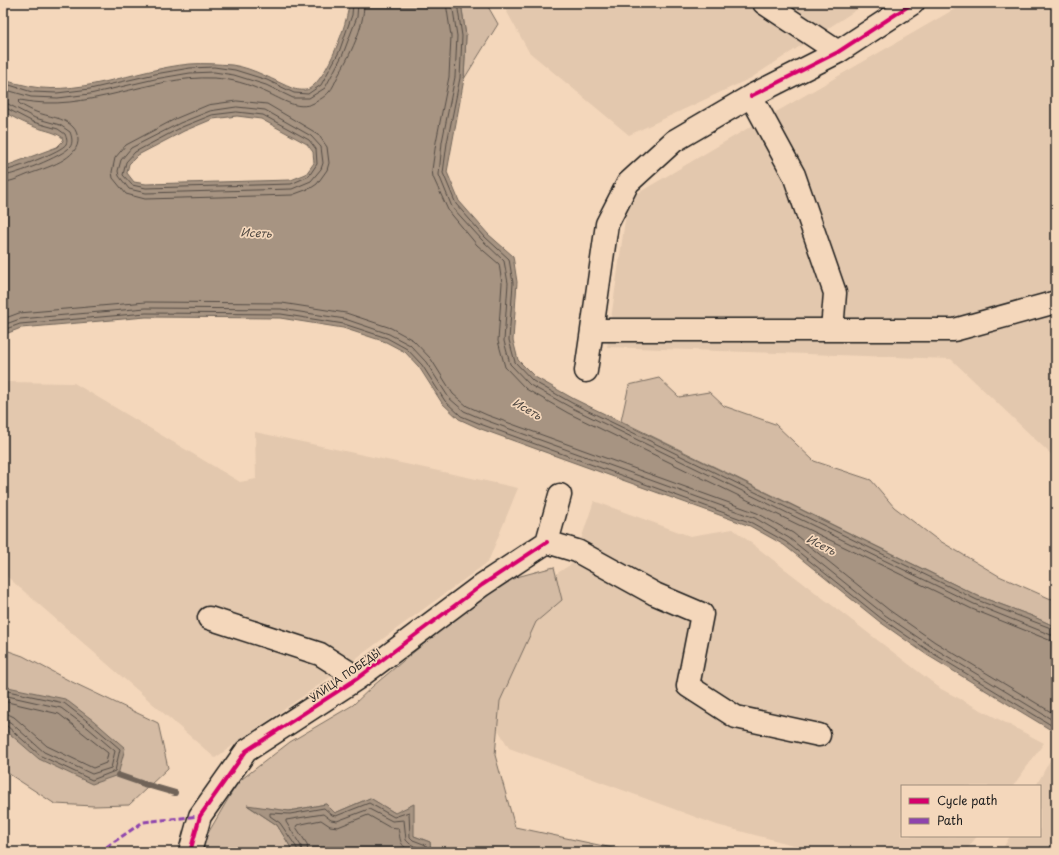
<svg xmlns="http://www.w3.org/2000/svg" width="1059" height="855" viewBox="0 0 1059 855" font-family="'Playpen Sans',sans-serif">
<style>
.built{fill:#e3c8ae}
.green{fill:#d4bba4;stroke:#786c60}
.water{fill:#a79482;stroke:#6f6459;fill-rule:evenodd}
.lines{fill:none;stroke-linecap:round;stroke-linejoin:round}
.shore{stroke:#544c45;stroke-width:1}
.stream{stroke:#6f6459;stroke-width:6}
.minor-casing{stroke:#1c1c1c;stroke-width:25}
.minor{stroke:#f4d7bb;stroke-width:22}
.quiet{stroke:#8e44ad;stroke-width:3;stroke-dasharray:6 3;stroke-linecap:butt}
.cycleway-casing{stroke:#f4d7bb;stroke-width:6}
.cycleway{stroke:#d6006c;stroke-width:4}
.labels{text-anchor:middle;stroke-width:3.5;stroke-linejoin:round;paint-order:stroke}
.street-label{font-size:10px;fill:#1c1c1c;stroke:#f4d7bb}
.water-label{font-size:11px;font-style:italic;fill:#4d4640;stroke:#f4d7bb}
</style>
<rect width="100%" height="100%" fill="#f4d7bb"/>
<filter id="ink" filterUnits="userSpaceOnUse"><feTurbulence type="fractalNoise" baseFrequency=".025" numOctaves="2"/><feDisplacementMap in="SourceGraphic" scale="8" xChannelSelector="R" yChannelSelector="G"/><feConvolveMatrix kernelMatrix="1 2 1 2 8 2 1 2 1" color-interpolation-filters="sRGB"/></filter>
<g filter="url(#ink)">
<!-- built -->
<path class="built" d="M 502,3 L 867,3 L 751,78 L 629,135 L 529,52 Z
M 965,3 L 1056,3 L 1056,459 L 951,359 L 607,347 L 628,199 L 750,127 Z
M 3,382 L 74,383 L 240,482 L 256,479 L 255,432 L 518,488 L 488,562 L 343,668 L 215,758 L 3,573 Z
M 594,501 L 690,536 L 733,529 L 941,689 L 1044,743 L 1013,786 L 902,786 L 902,836 L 977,836 L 965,852 L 820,852 L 717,825 L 509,748 L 444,638 L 542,583 L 573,563 Z
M 1054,753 L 1056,754 L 1056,852 L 1001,852 L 1010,836 L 1040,836 L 1040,786 L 1036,786 Z"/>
<!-- green -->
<path class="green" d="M 461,3 L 486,3 L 498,24 L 464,79 L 466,36 Z
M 659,378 L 679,397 L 709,392 L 724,406 L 775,424 L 814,461 L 871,480 L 894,507 L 935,538 L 999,576 L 1051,599 L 1056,597 L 1056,627 L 1032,616 L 978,596 L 621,421 L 629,385 Z
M 554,567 L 562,600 L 536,622 L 500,701 L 495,755 L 515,827 L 631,852 L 431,852 L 430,842 L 414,836 L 395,813 L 370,798 L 335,813 L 326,804 L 289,811 L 248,806 L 277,825 L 293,851 L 338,850 L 340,852 L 197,852 L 238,782 L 290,742 L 353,705 L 373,686 L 498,582 Z
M 3,649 L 23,656 L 68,680 L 158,723 L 168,768 L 129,805 L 94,806 L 55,804 L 3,770 Z"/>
<!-- water -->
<path class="water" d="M 349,3 L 461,3 L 466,36 L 464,79 L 447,172 L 459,201 L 488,234 L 513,256 L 517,282 L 513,340 L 518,360 L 535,377 L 574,399 L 978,596 L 1032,616 L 1056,627 L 1056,733 L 927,655 L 880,622 L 784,545 L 750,526 L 481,429 L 459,419 L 442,403 L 419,367 L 405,352 L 386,342 L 343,328 L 280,318 L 146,317 L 21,328 L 3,335 L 3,167 L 57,147 L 63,141 L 62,137 C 53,131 42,130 32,126 C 22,122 12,117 3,111 L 3,78 C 8,82 14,83 20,84 C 74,100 135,69 190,64 C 204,63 218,64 232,65 C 254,68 274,81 294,89 C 298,90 305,91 309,89 C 327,79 348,23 349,3 ZM 237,116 L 261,119 L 307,144 L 313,152 L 314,163 L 306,174 L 291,180 L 146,184 L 134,182 L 127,173 L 129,164 L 138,155 L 184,131 L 213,119 Z
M 3,686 L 65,699 L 94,721 L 125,748 L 118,775 L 92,784 L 39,759 L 3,728 Z
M 370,798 L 395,813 L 414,804 L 414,836 L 430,842 L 431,852 L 293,851 L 277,825 L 247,805 L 289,811 L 326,804 L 335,813 Z"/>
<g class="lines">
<!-- shore -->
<path class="shore" d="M 446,3 L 451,36 L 449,77 L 436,142 L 432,170 L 433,177 L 448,210 L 477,245 L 499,264 L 502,283 L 498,341 L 505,367 L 526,389 L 568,413 L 972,609 L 1049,640 L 1056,641
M 452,3 L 457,36 L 455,77 L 442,142 L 439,175 L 452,207 L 482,240 L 504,261 L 508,283 L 504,341 L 510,364 L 530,385 L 570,407 L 974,604 L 1051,635 L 1056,635
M 457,3 L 462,36 L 460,78 L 447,143 L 443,173 L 456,204 L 485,237 L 509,259 L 513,283 L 509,340 L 515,362 L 533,381 L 572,403 L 977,600 L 1056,630
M 3,83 L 32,92 L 57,93 L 90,89 L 155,74 L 190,68 L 214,67 L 235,70 L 267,80 L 294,93 L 308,94 L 321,85 L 339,52 L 352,15 L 353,3
M 3,89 L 31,97 L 58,98 L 90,94 L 155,79 L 190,73 L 214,72 L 234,75 L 266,85 L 293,98 L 309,98 L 325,88 L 343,54 L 357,17 L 358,3
M 237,101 L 267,104 L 318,134 L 327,147 L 329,163 L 327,170 L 317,184 L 311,188 L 292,195 L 145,199 L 126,194 L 113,178 L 112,172 L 115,158 L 126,145 L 177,118 L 208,105 Z
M 3,103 L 8,104 L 35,118 L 60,125 L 70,132 C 72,137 73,143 70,147 C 63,156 15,175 3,176
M 237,107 L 265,110 L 311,136 L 321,147 L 323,163 L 321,169 L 311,181 L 292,189 L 146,193 L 129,189 L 119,176 L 118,171 L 121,160 L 131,148 L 180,123 L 210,111 Z
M 3,108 L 6,108 L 33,122 L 58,129 L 65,134 C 66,137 68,141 66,144 C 63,151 13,170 3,171
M 237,112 L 263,115 L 309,140 L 316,149 L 317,164 L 309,176 L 291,184 L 146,188 L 132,185 L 123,175 L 126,162 L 135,152 L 182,127 L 212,115 Z
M 3,182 C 12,182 21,177 29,174 C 45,168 80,159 78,138 C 77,134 76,130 73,127 C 64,117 48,117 36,112 C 31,110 25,107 20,104 L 18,102 L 20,100 C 87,114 148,75 214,78 C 231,79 248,84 263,91 C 279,97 297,112 314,103 C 319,100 326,96 329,92 C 333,88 335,82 338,76 C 350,54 364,29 364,3
M 3,319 L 19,313 L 146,302 L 282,303 L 346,313 L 391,328 L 413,340 L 431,359 L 453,394 L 467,406 L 487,415 L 757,513 L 793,533 L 889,610 L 935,642 L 1056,715
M 3,325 L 20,319 L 146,308 L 281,309 L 345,319 L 389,334 L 410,345 L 426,362 L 449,398 L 464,411 L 485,420 L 755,518 L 789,538 L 885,615 L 932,647 L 1056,722
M 3,330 L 20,324 L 146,313 L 281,314 L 344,324 L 387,338 L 407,349 L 422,365 L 445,401 L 461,416 L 483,425 L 752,523 L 786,542 L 882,619 L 929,651 L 1056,728
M 3,690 L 64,703 L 91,724 L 120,749 L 115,771 L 92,780 L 41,756 L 7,726 L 3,725
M 3,695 L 61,708 L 88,728 L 115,751 L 111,768 L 92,774 L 44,752 L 10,722 L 3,720
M 3,701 L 59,714 L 108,753 L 106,763 L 93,768 L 47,746 L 14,717 L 8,714 L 3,714
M 297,852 L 297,848 L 280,823 L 270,816 L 270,813 L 290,814 L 324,808 L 332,815 L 336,816 L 369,803 L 394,817 L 409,812 L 410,837 L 413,840 L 426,845 L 427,852
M 302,852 L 301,846 L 286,822 L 286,820 L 323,814 L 331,820 L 337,821 L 369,809 L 392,821 L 404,820 L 406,840 L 410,844 L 421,849 L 422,852
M 308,852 L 307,844 L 296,827 L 297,825 L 321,820 L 330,826 L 338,827 L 368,815 L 389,827 L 398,828 C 401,842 399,846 414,852"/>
<!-- stream -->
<path class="stream" d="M 118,775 L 144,784 L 175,793"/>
<!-- minor casing -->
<g class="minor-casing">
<path id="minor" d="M 764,3 L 838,52
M 592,330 L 607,224 L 628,183 L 674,141 L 751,96 L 838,52 L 913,3
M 832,330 L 954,330 L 1056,302
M 586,371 L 592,330 L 832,330 L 835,293 L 794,175 L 751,96
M 547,542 L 577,551 L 655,594 L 702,614 L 688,686 L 736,717 L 819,735
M 547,542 L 560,495
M 209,618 L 320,654 L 358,678
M 190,852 L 200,816 L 246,751 L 358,678 L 482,585 L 547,542"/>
</g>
<!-- minor -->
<use href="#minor" class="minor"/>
<!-- quiet -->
<path class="quiet" d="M 99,852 L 143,822 L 200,816"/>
<!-- cycleway casing -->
<g class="cycleway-casing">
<path id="cycleway" d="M 751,96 L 838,52 L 913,3
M 190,852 L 200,816 L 246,751 L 358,678 L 482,585 L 547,542"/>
</g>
<!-- cycleway -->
<use href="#cycleway" class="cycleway"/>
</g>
</g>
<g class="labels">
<!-- street labels -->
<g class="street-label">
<text transform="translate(345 675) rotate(-35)" y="4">УЛИЦА ПОБЕДЫ</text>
</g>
<!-- water labels -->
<g class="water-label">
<text transform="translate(256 233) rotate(3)" y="4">Исеть</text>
<text transform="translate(527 409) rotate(30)" y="4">Исеть</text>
<text transform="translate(821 545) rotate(27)" y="4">Исеть</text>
</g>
</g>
<!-- margin -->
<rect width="1059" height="855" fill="none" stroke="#f4d7bb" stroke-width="16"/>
<rect x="8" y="8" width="1043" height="839" fill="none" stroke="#1c1c1c" stroke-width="1.5" filter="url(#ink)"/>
<!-- legend -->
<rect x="901" y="785" width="140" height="52" fill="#f4d7bb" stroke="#9e8c7b"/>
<rect x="909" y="798" width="20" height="6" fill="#d6006c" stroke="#9e8c7b"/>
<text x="937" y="805" font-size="12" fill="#1c1c1c">Cycle path</text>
<rect x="909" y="818" width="20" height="6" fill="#8e44ad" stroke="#9e8c7b"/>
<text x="937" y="825" font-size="12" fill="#1c1c1c">Path</text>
</svg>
